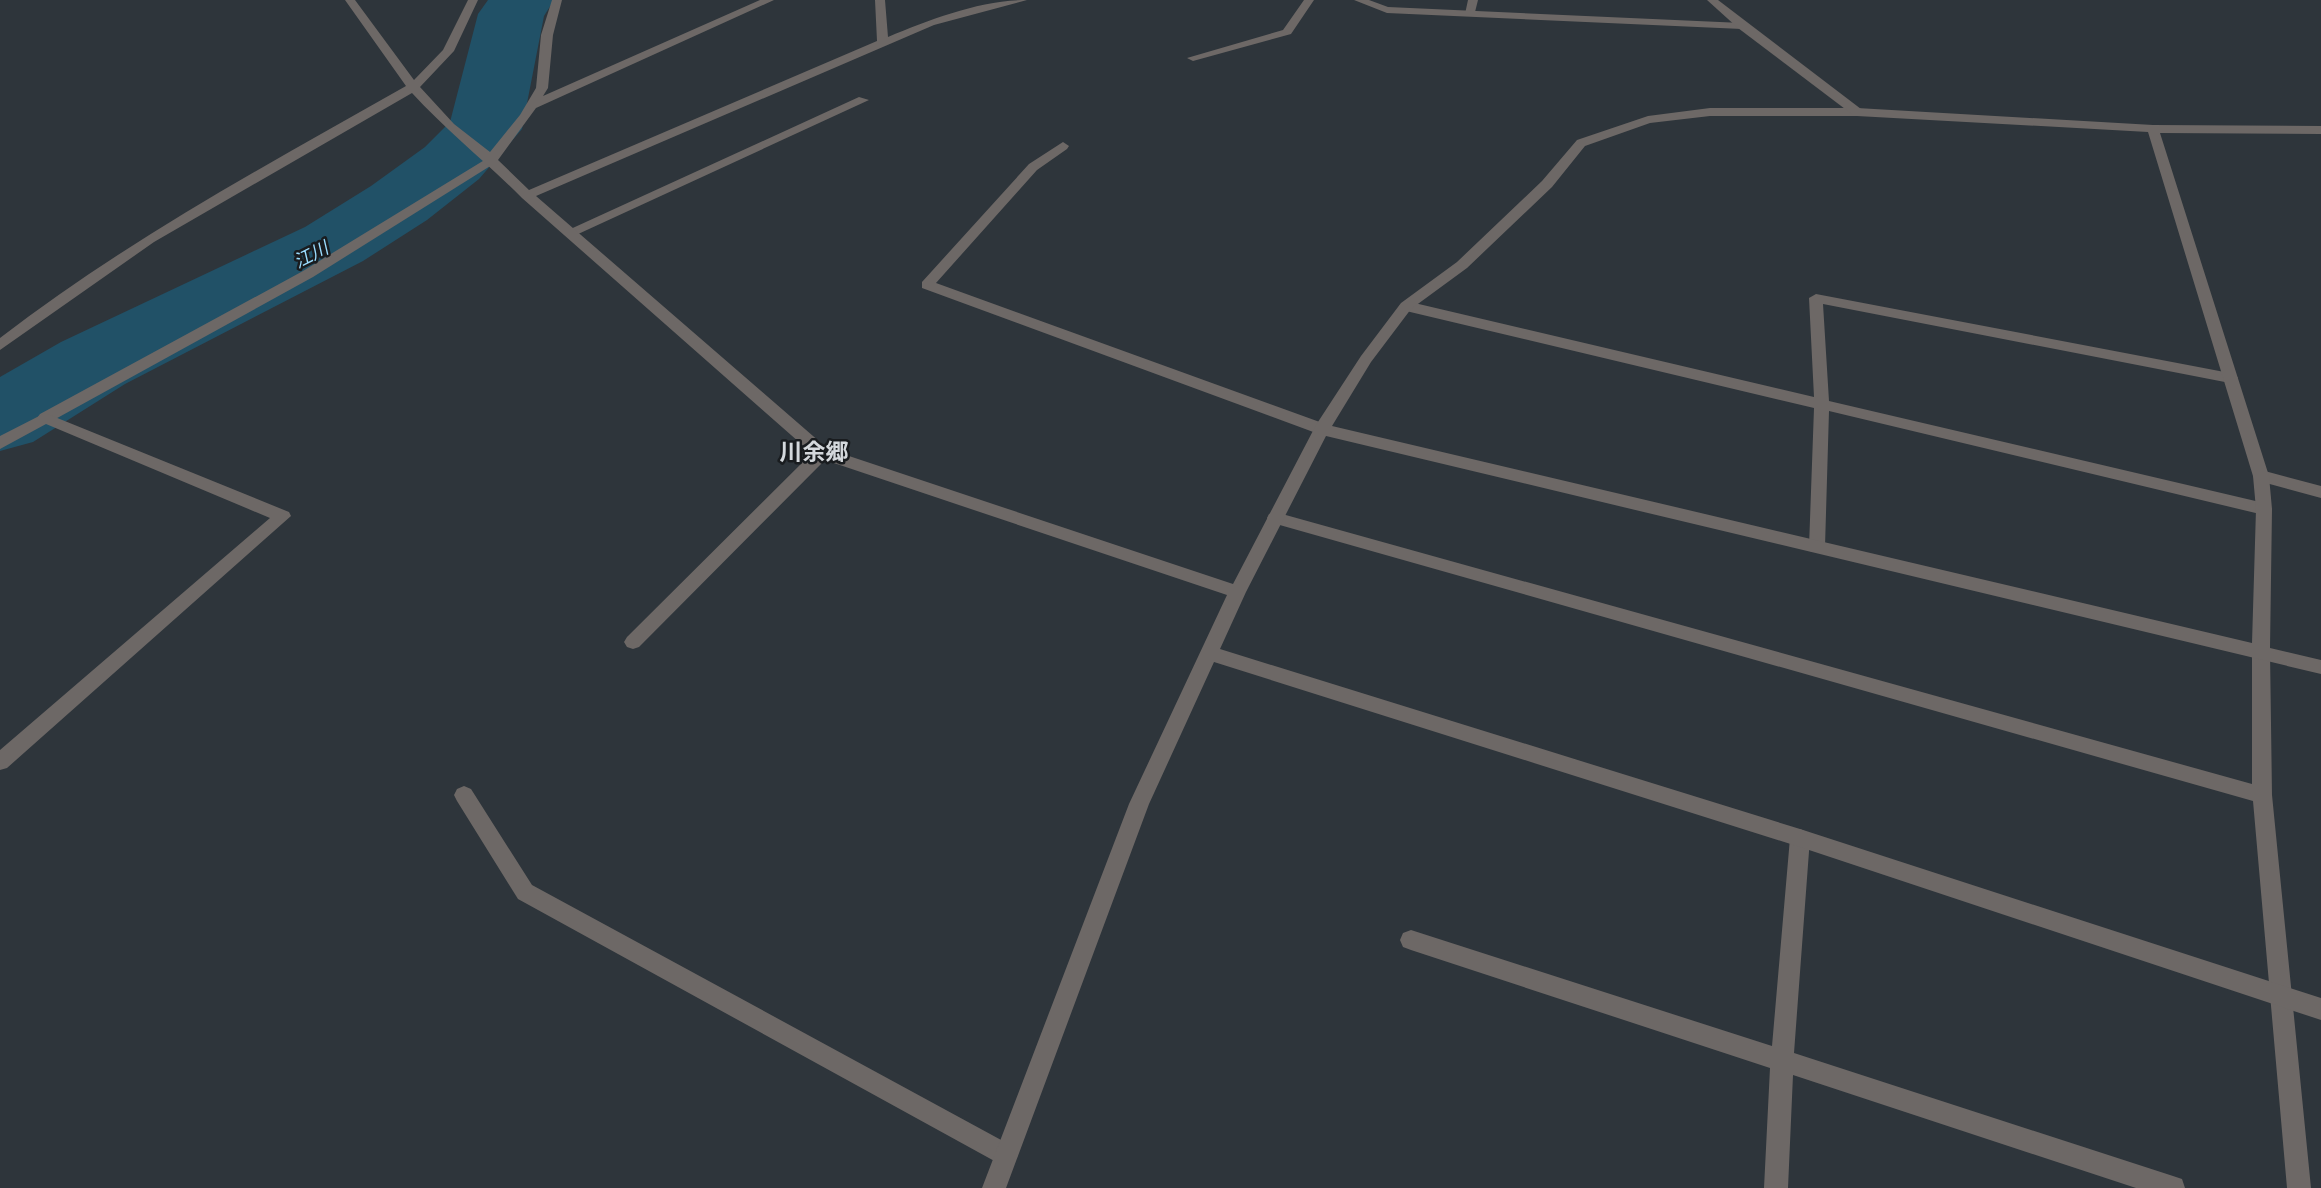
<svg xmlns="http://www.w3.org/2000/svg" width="2321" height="1188" viewBox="0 0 2321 1188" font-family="'IBM Plex Sans','Noto Sans JP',sans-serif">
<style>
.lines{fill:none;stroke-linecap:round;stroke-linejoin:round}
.river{fill:#215167;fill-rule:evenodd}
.service{fill:#6d6866;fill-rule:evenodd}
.minor{fill:#6d6866;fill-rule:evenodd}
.tertiary{fill:#6d6866;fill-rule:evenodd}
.labels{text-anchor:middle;stroke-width:5;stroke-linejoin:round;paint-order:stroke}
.far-water-label{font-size:18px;font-style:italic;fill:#9adcfe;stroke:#191c1f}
.quarter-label{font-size:23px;font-weight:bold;fill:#d4d8dc;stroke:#191c1f}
</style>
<rect width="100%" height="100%" fill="#2e353b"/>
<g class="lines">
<!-- river -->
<path class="river" d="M 488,0 L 554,0 L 544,16 L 522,129 L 479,179 L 427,220 L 363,261 L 125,384 L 33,442 L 0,451 L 0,377 L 61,342 L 305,227 L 371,186 L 425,147 L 450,122 L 478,14 Z"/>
<!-- service -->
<path class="service" d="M 1304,0 L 1314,0 L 1291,34 L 1193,61 L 1187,58 L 1283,30 Z
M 1468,0 L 1478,0 L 1474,16 L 1465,14 Z
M 859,97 L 869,100 L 576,235 L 571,236 L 564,232 Z
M 1063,142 L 1069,146 L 1067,149 L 1037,170 L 936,283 L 1328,425 L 1330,429 L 1328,433 L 1316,433 L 922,288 L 922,282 L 1029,164 Z
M 491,156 L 495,157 L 495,163 L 313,277 L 50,422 L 40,422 L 37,418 L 40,414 L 303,271 Z
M 1816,294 L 2235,374 L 2238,378 L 2230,383 L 1823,304 L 1829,401 L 2264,503 L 2272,509 L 2264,515 L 1829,411 L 1825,547 L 1823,552 L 1811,552 L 1809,547 L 1814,408 L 1406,311 L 1399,306 L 1406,301 L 1814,397 L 1809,298 Z
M 822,447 L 830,453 L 828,457 L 639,647 L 633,649 L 627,647 L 624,642 L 627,637 L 816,449 Z
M 2261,470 L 2321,486 L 2321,498 L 2255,480 L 2253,476 L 2255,472 Z
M 1275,512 L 2252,784 L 2252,652 L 2255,647 L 2261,645 L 2267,647 L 2270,652 L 2272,795 L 2311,1188 L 2287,1188 L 2253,801 L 1269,522 L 1267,518 L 1269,514 Z
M 464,786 L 471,789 L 532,885 L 1014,1147 L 1018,1155 L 1014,1163 L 1006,1167 L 998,1163 L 518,899 L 457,801 L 454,795 L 457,789 Z
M 1800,829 L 1807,832 L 1810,838 L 1794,1053 L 2173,1176 L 2182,1179 L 2185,1188 L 2136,1188 L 1793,1075 L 1788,1188 L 1764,1188 L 1770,1068 L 1411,950 L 1403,947 L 1400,940 L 1403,933 L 1411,930 L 1772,1046 L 1790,838 L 1793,832 Z"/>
<!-- minor -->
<path class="minor" d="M 345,0 L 355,0 L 414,80 L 443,50 L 468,0 L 478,0 L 454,51 L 420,87 L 454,124 L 490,152 L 520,115 L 536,88 L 541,35 L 552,0 L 562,0 L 553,35 L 548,88 L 543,96 L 760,0 L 774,0 L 536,108 L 498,160 L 529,190 L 877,41 L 875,0 L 885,0 L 888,37 C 931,19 981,0 1027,0 L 934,25 L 536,196 L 828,449 L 1233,584 L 1316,425 L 1361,356 L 1401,303 L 1457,262 L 1542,181 L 1577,140 L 1648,116 L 1710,108 L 1857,108 L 2153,125 L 2321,126 L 2321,134 L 2160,133 L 2269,476 L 2272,509 L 2270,648 L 2321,660 L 2321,674 L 1326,436 L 1246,592 L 1220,649 L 1800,829 L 2321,998 L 2321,1020 L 1800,847 L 1214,662 L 1149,804 L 1006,1188 L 982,1188 L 1129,804 L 1227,595 L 816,457 L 522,198 C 486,162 446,130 412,93 L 154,242 L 0,350 L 0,338 C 127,240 267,165 406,86 ZM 1710,116 L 1857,116 L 2148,132 L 2253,476 L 2256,509 L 2252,643 L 1332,426 L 1371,362 L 1411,309 L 1467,268 L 1552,187 L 1585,146 L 1650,123 Z
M 1354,0 L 1369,0 L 1388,7 L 1742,23 L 1748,26 L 1742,29 L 1387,13 Z
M 45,413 L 289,512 L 291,516 L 7,768 L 0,770 L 0,750 L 270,518 L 46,424 L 0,449 L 0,436 Z"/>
<!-- tertiary -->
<path class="tertiary" d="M 1707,0 L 1718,0 L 1861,109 L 1861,115 L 1853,115 L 1738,28 Z"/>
</g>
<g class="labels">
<!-- far-water labels -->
<g class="far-water-label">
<text transform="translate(311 255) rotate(-27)" y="6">江川</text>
</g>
<!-- quarter labels -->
<g class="quarter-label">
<text x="814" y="460">川余郷</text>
</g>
</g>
</svg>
